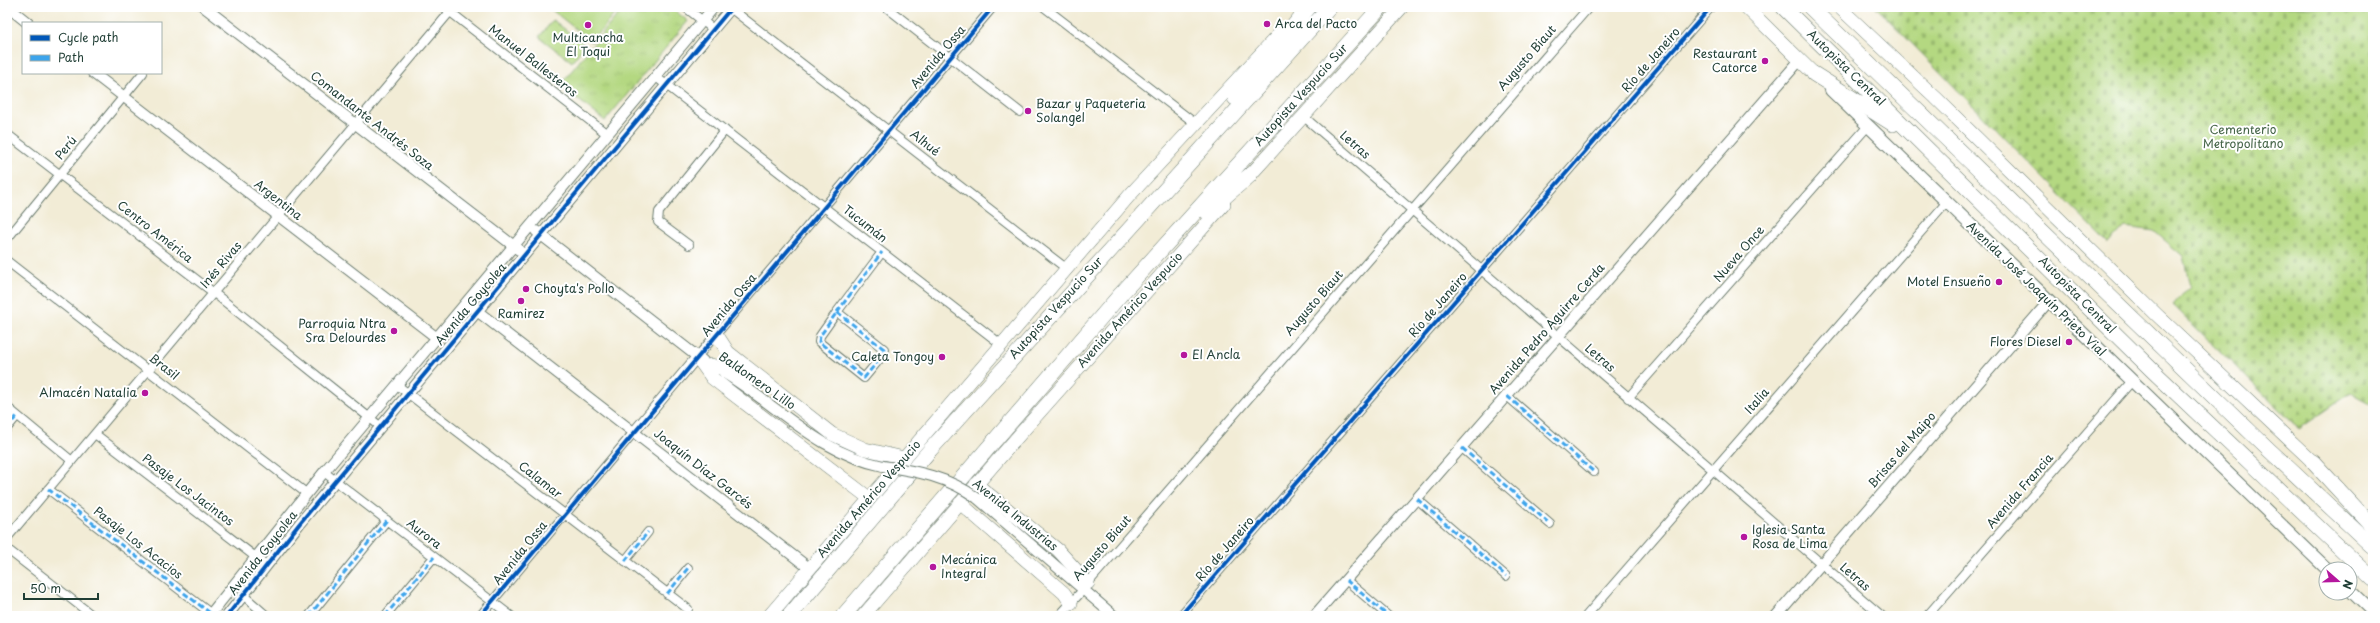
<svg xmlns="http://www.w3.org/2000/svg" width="2380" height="623" viewBox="0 0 2380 623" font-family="'Playpen Sans',sans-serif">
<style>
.cemetery{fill:url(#cemetery-stones);stroke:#6a8a5a}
.park{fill:url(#park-tufts);stroke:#6a8a5a}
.pitch{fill:#b4d881;stroke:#6a8a5a}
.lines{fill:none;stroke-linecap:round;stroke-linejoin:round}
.minor-casing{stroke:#697a6d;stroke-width:10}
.tertiary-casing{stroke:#697a6d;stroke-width:12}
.secondary-casing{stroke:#697a6d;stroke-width:14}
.primary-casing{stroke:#697a6d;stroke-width:14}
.motorway-casing{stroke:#697a6d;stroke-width:16}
.minor{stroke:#fff;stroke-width:8}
.tertiary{stroke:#fff;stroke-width:10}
.secondary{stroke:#fff;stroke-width:12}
.primary{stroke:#fff;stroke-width:13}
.motorway{stroke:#fff;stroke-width:15}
.tertiary-bridge-casing{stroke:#697a6d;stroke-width:12;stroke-linecap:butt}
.tertiary-bridge{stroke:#fff;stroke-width:10}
.quiet{stroke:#3da4eb;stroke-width:3;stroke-dasharray:6 3;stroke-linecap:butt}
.cycleway-casing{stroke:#fff;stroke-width:6}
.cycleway{stroke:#0057b8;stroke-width:4}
.poi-dot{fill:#b5179e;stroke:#fff;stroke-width:1.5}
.labels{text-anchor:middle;stroke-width:4;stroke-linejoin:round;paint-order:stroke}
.poi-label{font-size:12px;fill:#1f3d34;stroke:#fff;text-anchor:start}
.street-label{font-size:12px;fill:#1f3d34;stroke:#fff}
.park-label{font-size:12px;fill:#446447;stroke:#fff}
</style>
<defs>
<pattern id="cemetery-stones" width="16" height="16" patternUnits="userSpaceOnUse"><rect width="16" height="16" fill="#b4d881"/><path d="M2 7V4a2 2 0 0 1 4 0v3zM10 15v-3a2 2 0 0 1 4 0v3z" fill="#9aba70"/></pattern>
<pattern id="park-tufts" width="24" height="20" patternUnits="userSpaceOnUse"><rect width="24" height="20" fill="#b4d881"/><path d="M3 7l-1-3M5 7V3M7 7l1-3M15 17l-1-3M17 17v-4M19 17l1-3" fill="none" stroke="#9aba70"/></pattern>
</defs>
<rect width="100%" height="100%" fill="#fff"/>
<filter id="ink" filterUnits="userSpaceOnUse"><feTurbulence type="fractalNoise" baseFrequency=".025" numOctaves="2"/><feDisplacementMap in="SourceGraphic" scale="8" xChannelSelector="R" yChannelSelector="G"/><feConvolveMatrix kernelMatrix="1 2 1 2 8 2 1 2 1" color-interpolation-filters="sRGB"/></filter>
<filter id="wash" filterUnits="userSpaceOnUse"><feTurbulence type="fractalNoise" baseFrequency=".012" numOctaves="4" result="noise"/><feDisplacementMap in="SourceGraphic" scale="16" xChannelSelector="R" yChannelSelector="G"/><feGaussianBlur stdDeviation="0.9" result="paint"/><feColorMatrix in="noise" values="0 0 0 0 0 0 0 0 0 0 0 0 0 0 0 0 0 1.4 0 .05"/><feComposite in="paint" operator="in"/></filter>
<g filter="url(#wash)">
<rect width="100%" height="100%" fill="#f2ecd6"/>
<!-- cemetery -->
<path class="cemetery" d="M 1876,7 L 2373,7 L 2373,405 L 2351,393 L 2299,429 L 2173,305 L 2190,286 L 2183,256 L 2154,231 L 2125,227 L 2109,244 Z"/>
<!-- park -->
<path class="park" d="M 624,7 L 670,7 L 688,21 L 605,121 L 560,85 Z"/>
<!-- pitch -->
<path class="pitch" d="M 548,7 L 620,7 L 592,42 Z
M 553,20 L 585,45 L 572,62 L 539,37 Z"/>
</g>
<g filter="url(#ink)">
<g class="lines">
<!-- minor casing -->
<g class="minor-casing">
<path id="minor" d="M 444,7 L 607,134
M 685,7 L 713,29
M 729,7 L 1067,269
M 886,7 L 1020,112
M 1044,7 L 1196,124
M 656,77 L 1002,345
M 1303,116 L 1882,616
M 7,134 L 214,293 L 381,427
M 7,239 L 143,73
M 689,245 L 658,222 L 659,212 L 725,130
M 7,261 L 306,493
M 837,312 L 884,349 L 883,355 L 864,378 L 819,342 L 820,336 Z
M 837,312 L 882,252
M 697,357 L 993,7
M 397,385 L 688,609
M 1507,396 L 1594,472
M 1628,398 L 1868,126
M 7,407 L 72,461
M 7,428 L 17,416
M 95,434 L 266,565
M 1462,448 L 1550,524
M 324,472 L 511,616
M 48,489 L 214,616
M 1417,499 L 1506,576
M 7,538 L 454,7
M 7,549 L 93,616
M 625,561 L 648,532
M 1346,580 L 1388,616
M 1088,583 L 1589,7
M 667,594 L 688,568
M 243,595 L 267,616
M 309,616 L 387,520
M 385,616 L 434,557
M 480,616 L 634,432
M 1059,616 L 1083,590
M 1180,616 L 1711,7
M 1586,616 L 1947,202
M 1927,616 L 2132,381"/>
</g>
<!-- tertiary casing -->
<g class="tertiary-casing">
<path id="tertiary" d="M 8,7 L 28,23
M 204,7 L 519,250
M 93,73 L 437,338
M 536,231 L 703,361
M 472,307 L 809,568
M 724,373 C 779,406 817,452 883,466
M 634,432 L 697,357
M 977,498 L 1114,616
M 209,616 L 324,472 L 714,7
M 227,616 L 300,523 L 732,7
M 1314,616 L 1800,60
M 1776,616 L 2049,301"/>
</g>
<!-- secondary casing -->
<g class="secondary-casing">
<path id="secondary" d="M 1831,90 L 2327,569
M 2350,590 L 2373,612"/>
</g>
<!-- primary casing -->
<g class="primary-casing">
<path id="primary" d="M 1746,7 L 1814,74
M 1839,7 L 1935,97 L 2157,315 L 2313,462
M 1244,182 L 1402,7
M 717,335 L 728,352 L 832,434 L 865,449 L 904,458
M 697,357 L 712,378 L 869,498
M 711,365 L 758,380
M 976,484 L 1058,550 L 1088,583
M 960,503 L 1064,593 L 1071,603
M 769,616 L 1129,196 L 1280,33
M 863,616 L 1021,433 L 1224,204"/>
</g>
<!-- motorway casing -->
<g class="motorway-casing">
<path id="motorway" d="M 1783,7 L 2152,370 L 2373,579
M 1810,7 L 2267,448 L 2373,547
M 1814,74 L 1893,124
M 1235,98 L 1309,7
M 1207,212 L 1250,175
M 2313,462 L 2373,527
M 789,616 L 930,450 L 1330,7
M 843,616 L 1121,294 L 1381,7"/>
</g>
<!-- minor -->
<use href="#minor" class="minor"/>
<!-- tertiary -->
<use href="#tertiary" class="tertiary"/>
<!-- secondary -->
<use href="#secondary" class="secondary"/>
<!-- primary -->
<use href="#primary" class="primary"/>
<!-- motorway -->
<use href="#motorway" class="motorway"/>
<!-- tertiary-bridge casing -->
<g class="tertiary-bridge-casing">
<path id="tertiary-bridge" d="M 883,466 C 917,471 948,477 977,498"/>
</g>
<!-- tertiary-bridge -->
<use href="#tertiary-bridge" class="tertiary-bridge"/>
<!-- quiet -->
<path class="quiet" d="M 837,312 L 884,349 L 883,355 L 864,378 L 819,342 L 820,336 Z
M 837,312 L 882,252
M 1507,396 L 1594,472
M 7,428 L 17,416
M 1462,448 L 1550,524
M 48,489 L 214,616
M 1417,499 L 1506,576
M 625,561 L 648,532
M 1346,580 L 1388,616
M 667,594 L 688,568
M 309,616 L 387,520
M 385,616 L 434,557"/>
<!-- cycleway casing -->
<g class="cycleway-casing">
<path id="cycleway" d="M 227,616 L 300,523 L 732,7
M 480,616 L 993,7
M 1180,616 L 1711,7"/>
</g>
<!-- cycleway -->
<use href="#cycleway" class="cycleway"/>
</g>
</g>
<!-- markers -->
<g class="poi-dot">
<circle cx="1267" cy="24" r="4"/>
<circle cx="588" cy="25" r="4"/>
<circle cx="1765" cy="61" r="4"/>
<circle cx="1028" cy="111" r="4"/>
<circle cx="1999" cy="282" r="4"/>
<circle cx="526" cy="289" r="4"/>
<circle cx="521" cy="301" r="4"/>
<circle cx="394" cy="331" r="4"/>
<circle cx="2069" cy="342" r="4"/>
<circle cx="1184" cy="355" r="4"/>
<circle cx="942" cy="357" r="4"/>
<circle cx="145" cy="393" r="4"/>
<circle cx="1744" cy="537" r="4"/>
<circle cx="933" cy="567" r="4"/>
</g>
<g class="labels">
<!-- poi labels -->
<g class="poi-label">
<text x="1275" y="28">Arca del Pacto</text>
<text x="588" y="42" text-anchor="middle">Multicancha<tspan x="588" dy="14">El Toqui</tspan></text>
<text x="1757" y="58" text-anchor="end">Restaurant<tspan x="1757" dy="14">Catorce</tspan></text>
<text x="1036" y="108">Bazar y Paqueteria<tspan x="1036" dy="14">Solangel</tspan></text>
<text x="1991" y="286" text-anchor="end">Motel Ensueño</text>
<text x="534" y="293">Choyta's Pollo</text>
<text x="521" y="318" text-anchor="middle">Ramirez</text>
<text x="386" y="328" text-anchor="end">Parroquia Ntra<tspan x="386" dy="14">Sra Delourdes</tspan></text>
<text x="2061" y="346" text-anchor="end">Flores Diesel</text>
<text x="1192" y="359">El Ancla</text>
<text x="934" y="361" text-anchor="end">Caleta Tongoy</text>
<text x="137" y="397" text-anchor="end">Almacén Natalia</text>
<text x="1752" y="534">Iglesia Santa<tspan x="1752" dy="14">Rosa de Lima</tspan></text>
<text x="941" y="564">Mecánica<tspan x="941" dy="14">Integral</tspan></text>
</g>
<!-- street labels -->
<g class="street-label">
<text transform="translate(938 57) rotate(-50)" y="4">Avenida Ossa</text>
<text transform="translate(1527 58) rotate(-49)" y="4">Augusto Biaut</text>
<text transform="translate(1651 60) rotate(-49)" y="4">Río de Janeiro</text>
<text transform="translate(533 61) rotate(38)" y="4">Manuel Ballesteros</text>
<text transform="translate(1846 68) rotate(44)" y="4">Autopista Central</text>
<text transform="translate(1301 95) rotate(-48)" y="4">Autopista Vespucio Sur</text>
<text transform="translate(372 121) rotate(38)" y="4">Comandante Andrés Soza</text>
<text transform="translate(925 143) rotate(38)" y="4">Alhué</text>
<text transform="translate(1355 145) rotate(41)" y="4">Letras</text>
<text transform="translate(66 148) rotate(-51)" y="4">Perú</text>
<text transform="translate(278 200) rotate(38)" y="4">Argentina</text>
<text transform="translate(865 224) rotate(38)" y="4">Tucumán</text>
<text transform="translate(155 232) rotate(38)" y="4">Centro América</text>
<text transform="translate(1739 254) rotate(-49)" y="4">Nueva Once</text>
<text transform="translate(221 265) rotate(-50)" y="4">Inés Rivas</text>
<text transform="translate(2036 289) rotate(44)" y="4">Avenida José Joaquín Prieto Vial</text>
<text transform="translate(2077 295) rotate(45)" y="4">Autopista Central</text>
<text transform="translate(1314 303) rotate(-49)" y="4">Augusto Biaut</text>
<text transform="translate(471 304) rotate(-50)" y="4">Avenida Goycolea</text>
<text transform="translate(729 305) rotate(-50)" y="4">Avenida Ossa</text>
<text transform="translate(1438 305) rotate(-49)" y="4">Río de Janeiro</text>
<text transform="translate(1056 308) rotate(-48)" y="4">Autopista Vespucio Sur</text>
<text transform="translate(1130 310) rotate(-48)" y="4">Avenida Américo Vespucio</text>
<text transform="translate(1547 329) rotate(-49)" y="4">Avenida Pedro Aguirre Cerda</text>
<text transform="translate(1600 358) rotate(41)" y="4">Letras</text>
<text transform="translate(164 367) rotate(38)" y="4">Brasil</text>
<text transform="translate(757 381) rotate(35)" y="4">Baldomero Lillo</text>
<text transform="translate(1757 401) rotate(-49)" y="4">Italia</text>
<text transform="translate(1902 450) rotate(-49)" y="4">Brisas del Maipo</text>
<text transform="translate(703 469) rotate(38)" y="4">Joaquín Díaz Garcés</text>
<text transform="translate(540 480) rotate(38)" y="4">Calamar</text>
<text transform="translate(188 490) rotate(37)" y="4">Pasaje Los Jacintos</text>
<text transform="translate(2020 491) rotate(-49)" y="4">Avenida Francia</text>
<text transform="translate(869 499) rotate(-49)" y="4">Avenida Américo Vespucio</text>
<text transform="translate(1015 515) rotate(39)" y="4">Avenida Industrias</text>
<text transform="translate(424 534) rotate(38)" y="4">Aurora</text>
<text transform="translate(138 543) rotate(38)" y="4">Pasaje Los Acacios</text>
<text transform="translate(1102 548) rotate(-49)" y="4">Augusto Biaut</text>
<text transform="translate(1225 549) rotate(-49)" y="4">Río de Janeiro</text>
<text transform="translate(263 553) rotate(-52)" y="4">Avenida Goycolea</text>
<text transform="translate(520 553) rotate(-51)" y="4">Avenida Ossa</text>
<text transform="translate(1855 577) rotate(41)" y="4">Letras</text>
</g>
<!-- park labels -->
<g class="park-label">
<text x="2243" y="134">Cementerio<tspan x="2243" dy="14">Metropolitano</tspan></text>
</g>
</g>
<!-- margin -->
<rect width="2380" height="623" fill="none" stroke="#fff" stroke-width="24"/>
<!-- legend -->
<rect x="22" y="22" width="140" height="52" fill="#ffffff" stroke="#a5b1ae"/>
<rect x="30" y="35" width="20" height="6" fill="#0057b8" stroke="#a5b1ae"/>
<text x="58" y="42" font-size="12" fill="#1f3d34">Cycle path</text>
<rect x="30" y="55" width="20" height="6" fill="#3da4eb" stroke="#a5b1ae"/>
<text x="58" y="62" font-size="12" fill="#1f3d34">Path</text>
<!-- north arrow -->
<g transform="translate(2338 581) rotate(110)"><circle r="19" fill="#ffffff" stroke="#a5b1ae"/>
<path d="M0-3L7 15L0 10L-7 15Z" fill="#b5179e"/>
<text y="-6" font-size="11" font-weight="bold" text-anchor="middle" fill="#1f3d34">N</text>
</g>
<!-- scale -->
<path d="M24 593v6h74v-6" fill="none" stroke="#1f3d34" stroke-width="2"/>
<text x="30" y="593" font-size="12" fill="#1f3d34" stroke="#ffffff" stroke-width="3" paint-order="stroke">50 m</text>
</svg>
